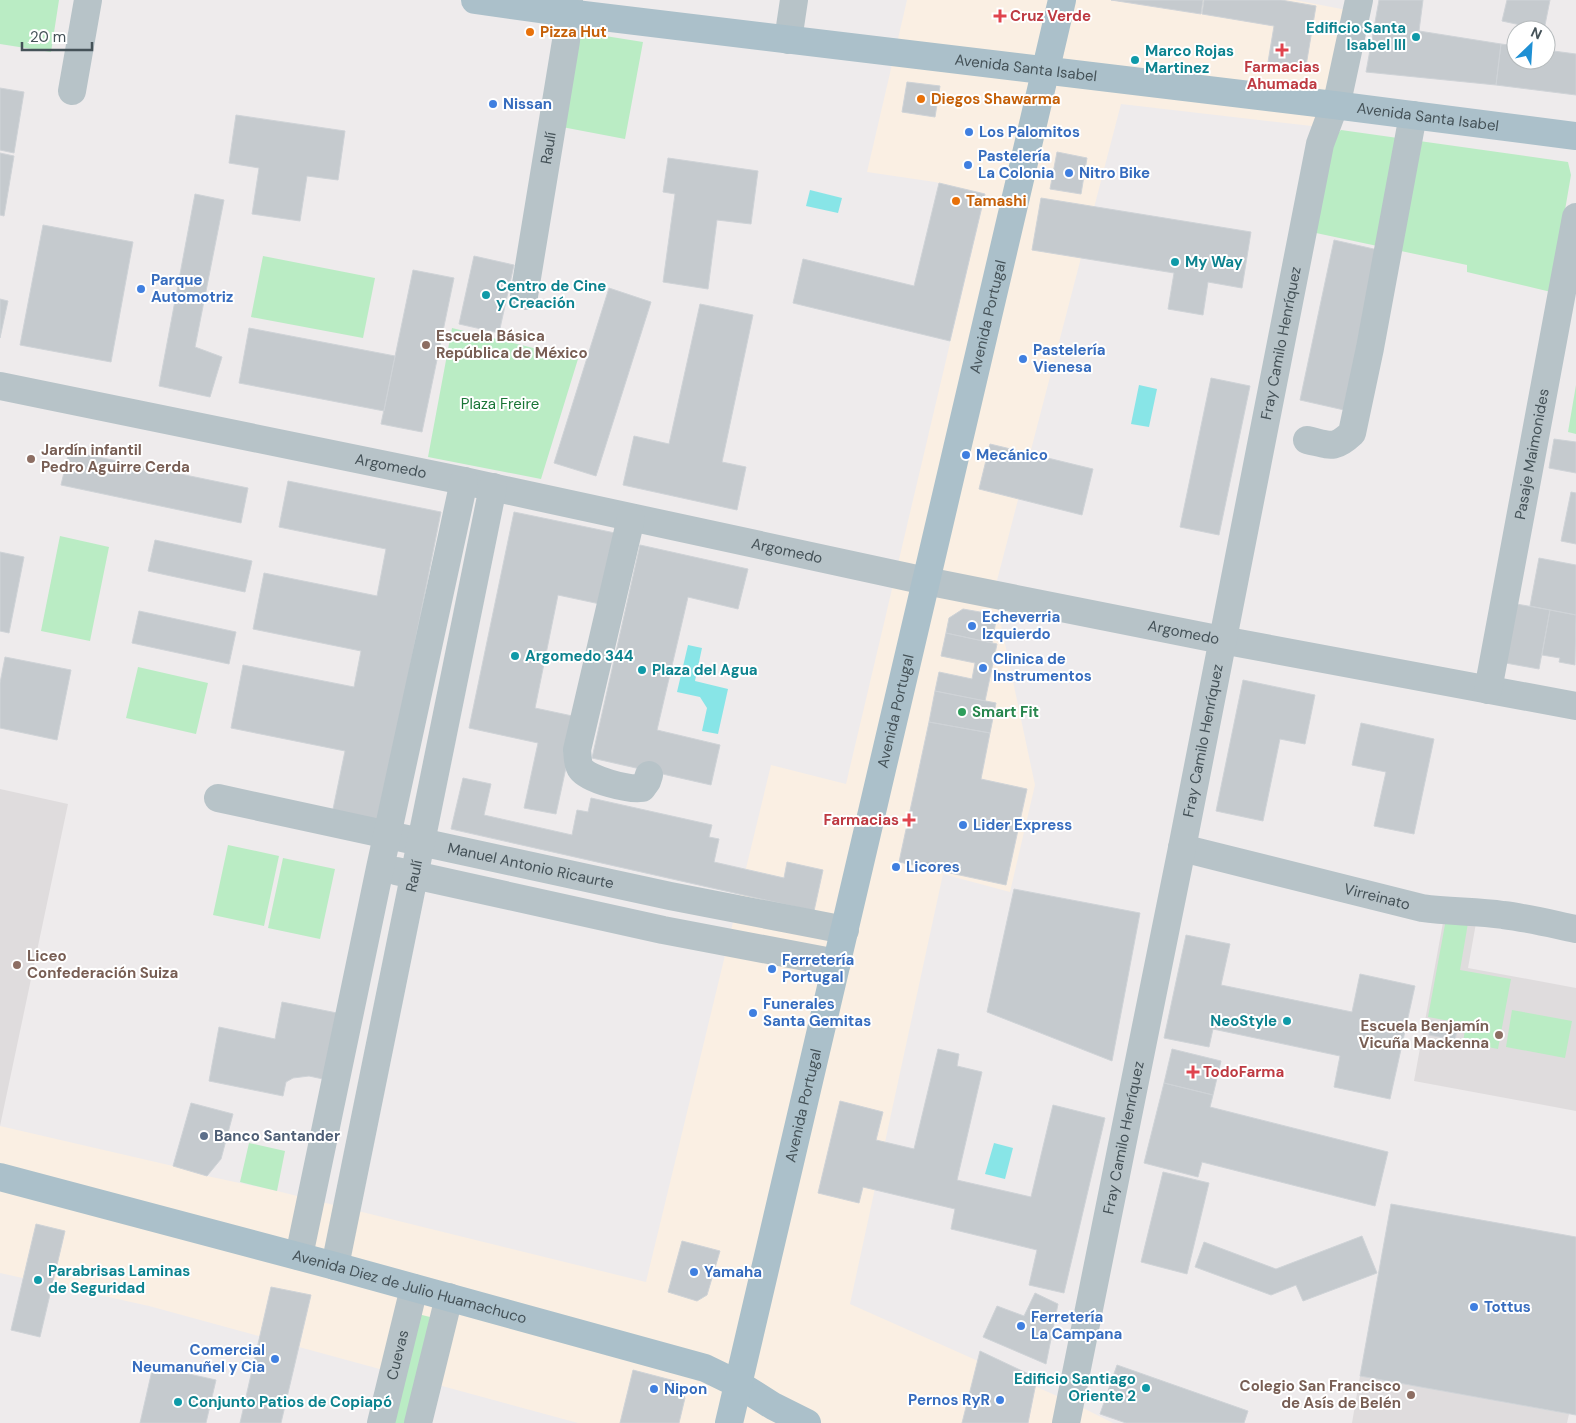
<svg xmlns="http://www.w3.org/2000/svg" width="1576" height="1423" viewBox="0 0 1576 1423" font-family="'DM Sans',sans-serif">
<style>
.commercial{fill:#faefe3}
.education{fill:#dfdcdd}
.green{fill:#baecc4}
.water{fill:#88e5e7}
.building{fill:#c5cace;stroke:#cfd3d7}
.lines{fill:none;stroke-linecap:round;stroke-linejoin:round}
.minor{stroke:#b7c3c8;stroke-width:28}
.major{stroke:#abc0ca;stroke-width:28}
.health-dot{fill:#e0444e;stroke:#fff;stroke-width:2}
.food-dot{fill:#e8710a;stroke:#fff;stroke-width:2}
.culture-dot{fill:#0f9aa8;stroke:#fff;stroke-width:2}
.shop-dot{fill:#3f7fe0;stroke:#fff;stroke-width:2}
.education-dot{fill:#8d6e63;stroke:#fff;stroke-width:2}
.leisure-dot{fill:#2e9e5b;stroke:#fff;stroke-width:2}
.service-dot{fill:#5c6f8a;stroke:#fff;stroke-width:2}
.labels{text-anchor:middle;stroke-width:4;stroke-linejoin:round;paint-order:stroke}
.health-label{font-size:15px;font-weight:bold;fill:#be3a42;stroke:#fff;text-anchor:start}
.culture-label{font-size:15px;font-weight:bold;fill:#0d838f;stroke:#fff;text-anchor:start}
.food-label{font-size:15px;font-weight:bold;fill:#c56008;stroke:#fff;text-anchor:start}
.street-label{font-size:15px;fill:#455258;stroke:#fff}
.shop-label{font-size:15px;font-weight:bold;fill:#366cbe;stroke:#fff;text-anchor:start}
.education-label{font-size:15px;font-weight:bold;fill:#785e54;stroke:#fff;text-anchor:start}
.park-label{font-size:15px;fill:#197536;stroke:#fff}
.leisure-label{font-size:15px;font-weight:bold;fill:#27864d;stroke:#fff;text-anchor:start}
.service-label{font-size:15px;font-weight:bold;fill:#4e5e75;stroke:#fff;text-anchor:start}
</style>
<rect width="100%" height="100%" fill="#eeebec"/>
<!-- commercial -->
<path class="commercial" d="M 907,0 L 1295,0 L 1357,12 L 1338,129 L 1121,104 L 994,592 L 1035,785 L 1010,892 L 943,874 L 850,1304 L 1075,1404 L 1113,1423 L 578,1423 L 149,1306 L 0,1273 L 0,1126 L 173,1166 L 207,1176 L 277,1191 L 646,1282 L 771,765 L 846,784 L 985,195 L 935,182 L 867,172 Z"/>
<!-- education -->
<path class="education" d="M 0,789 L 68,804 L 0,1126 Z
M 1444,917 L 1476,923 L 1468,968 L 1576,988 L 1576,1111 L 1414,1081 Z
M 1360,1376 L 1569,1414 L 1567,1423 L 1352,1423 Z"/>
<!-- green -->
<path class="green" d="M 0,0 L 59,0 L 51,52 L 0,44 Z
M 580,32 L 643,42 L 625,139 L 562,127 Z
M 1341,130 L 1568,162 L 1571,175 L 1551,292 L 1467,272 L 1467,265 L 1316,233 L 1331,140 Z
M 263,256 L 375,278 L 363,338 L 251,317 Z
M 452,328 L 578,359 L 541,479 L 428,457 Z
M 1576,385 L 1576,434 L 1568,432 Z
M 60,536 L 109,547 L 90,641 L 41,631 Z
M 138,667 L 208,683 L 196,734 L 126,718 Z
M 228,845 L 279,856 L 264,926 L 213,915 Z
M 283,858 L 335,869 L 320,939 L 268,928 Z
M 1446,919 L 1468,923 L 1460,970 L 1511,979 L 1498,1049 L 1463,1042 L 1466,1024 L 1428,1017 Z
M 1512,1010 L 1572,1021 L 1565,1058 L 1506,1047 Z
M 249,1143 L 285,1151 L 277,1191 L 240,1182 Z
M 418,1314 L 430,1317 L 408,1423 L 386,1423 Z"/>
<!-- water -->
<path class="water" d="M 810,190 L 842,198 L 838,213 L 806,206 Z
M 1139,385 L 1157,389 L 1149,427 L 1131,424 Z
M 688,645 L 702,648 L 695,681 L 728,689 L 718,734 L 702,731 L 707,708 L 700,697 L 677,692 Z
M 994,1143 L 1013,1148 L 1005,1179 L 985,1174 Z"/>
<!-- building -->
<path class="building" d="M 1111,0 L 1203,0 L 1201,14 Z
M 1204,0 L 1281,0 L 1316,6 L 1306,66 L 1268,62 L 1274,26 L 1202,14 Z
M 1379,0 L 1423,0 L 1419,31 L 1501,44 L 1496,85 L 1366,72 Z
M 1507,0 L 1550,0 L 1544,30 L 1502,21 Z
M 1501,44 L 1516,46 L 1516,60 L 1546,60 L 1546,50 L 1576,54 L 1576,95 L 1496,85 Z
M 907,82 L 940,86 L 935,117 L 902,112 Z
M 0,88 L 24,92 L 14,153 L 0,150 Z
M 236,115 L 345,131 L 338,180 L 307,176 L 300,221 L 252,214 L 259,168 L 229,163 Z
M 1057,152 L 1087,158 L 1081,194 L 1050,189 Z
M 0,153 L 14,156 L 4,216 L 0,215 Z
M 668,158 L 758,171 L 751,224 L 717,220 L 708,289 L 663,282 L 675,194 L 663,192 Z
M 939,183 L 985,194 L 950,341 L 793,303 L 803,259 L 914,286 Z
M 195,194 L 224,200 L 195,347 L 222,357 L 210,397 L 159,386 Z
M 1041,198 L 1251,232 L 1242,288 L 1208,282 L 1203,315 L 1168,309 L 1174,273 L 1032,250 Z
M 43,225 L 133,242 L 111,362 L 20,345 Z
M 1334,240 L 1387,252 L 1353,412 L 1300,400 Z
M 474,256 L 514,265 L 499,333 L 459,324 Z
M 413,270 L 454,278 L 422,432 L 381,424 Z
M 609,288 L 651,302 L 596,476 L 554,463 Z
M 0,299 L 8,301 L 0,338 Z
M 700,304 L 753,315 L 722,462 L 746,467 L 737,510 L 623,485 L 634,436 L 669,444 Z
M 249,328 L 395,356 L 384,411 L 239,383 Z
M 1211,378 L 1250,386 L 1219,535 L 1180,527 Z
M 1554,439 L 1576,442 L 1576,473 L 1549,468 Z
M 990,444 L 1093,469 L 1082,515 L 979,489 Z
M 69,451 L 248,488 L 241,523 L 61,485 Z
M 288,481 L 441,512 L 379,823 L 332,814 L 345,751 L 231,728 L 243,665 L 354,687 L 361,651 L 253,629 L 264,573 L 377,596 L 386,549 L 279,527 Z
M 1571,492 L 1576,493 L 1576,544 L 1561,541 Z
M 514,512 L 615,533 L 600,604 L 558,595 L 535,708 L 577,717 L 556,814 L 524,808 L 538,743 L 469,728 Z
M 155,540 L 252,561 L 245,592 L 148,571 Z
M 640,545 L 748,569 L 738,609 L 688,597 L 657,730 L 720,745 L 711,785 L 592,758 Z
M 0,552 L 24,557 L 9,633 L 0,631 Z
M 1539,558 L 1576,565 L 1576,615 L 1530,606 Z
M 1511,603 L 1550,610 L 1539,669 L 1500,662 Z
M 963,609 L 997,615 L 992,643 L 946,633 L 949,618 Z
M 1550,610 L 1576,615 L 1575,665 L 1559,662 L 1560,658 L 1542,655 Z
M 139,611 L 236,632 L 229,664 L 132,643 Z
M 946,633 L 997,644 L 985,701 L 935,691 L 939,672 L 972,679 L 975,663 L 941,656 Z
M 5,657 L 71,670 L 57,740 L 0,728 L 0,683 Z
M 1243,680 L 1315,695 L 1305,744 L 1280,739 L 1263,821 L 1216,811 Z
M 935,691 L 996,703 L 990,733 L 929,722 Z
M 929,722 L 990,733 L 981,779 L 1027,789 L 1006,885 L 899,862 Z
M 1361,723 L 1434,739 L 1414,834 L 1374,826 L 1386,772 L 1352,765 Z
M 463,778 L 491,784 L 484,815 L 572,835 L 577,810 L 588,812 L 591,798 L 712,825 L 709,837 L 719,839 L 714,862 L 784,878 L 787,862 L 823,870 L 814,911 L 451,829 Z
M 1014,889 L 1140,913 L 1112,1061 L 987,1012 Z
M 1186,935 L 1230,944 L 1221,985 L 1352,1012 L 1360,974 L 1415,986 L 1390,1099 L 1334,1087 L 1340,1056 L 1213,1029 L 1209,1047 L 1164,1038 Z
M 282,1002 L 337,1013 L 323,1079 L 309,1076 L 293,1078 L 286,1082 L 283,1096 L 209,1081 L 219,1027 L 275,1039 Z
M 1431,1021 L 1458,1026 L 1455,1040 L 1429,1035 Z
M 938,1049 L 959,1054 L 957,1066 L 982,1072 L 957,1180 L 1031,1197 L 1053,1105 L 1105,1118 L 1064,1293 L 1029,1285 L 1037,1250 L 951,1229 L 955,1209 L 863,1187 L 859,1203 L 818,1193 L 840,1101 L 883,1112 L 876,1140 L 914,1149 Z
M 1172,1049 L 1221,1061 L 1213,1095 L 1164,1083 Z
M 1164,1083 L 1213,1095 L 1210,1107 L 1388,1152 L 1375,1206 L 1202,1162 L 1198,1177 L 1144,1163 Z
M 191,1103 L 233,1114 L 221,1159 L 207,1176 L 173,1166 Z
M 1163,1172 L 1209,1183 L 1187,1274 L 1141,1262 Z
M 1391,1204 L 1576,1237 L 1576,1415 L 1360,1376 Z
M 36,1224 L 65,1231 L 40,1337 L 11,1330 Z
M 1362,1236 L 1377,1273 L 1303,1301 L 1296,1285 L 1271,1295 L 1195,1267 L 1204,1242 L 1276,1269 Z
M 682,1241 L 720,1251 L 707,1295 L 697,1301 L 668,1292 Z
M 271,1287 L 311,1295 L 281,1423 L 240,1423 Z
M 1035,1293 L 1058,1304 L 1046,1364 L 983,1337 L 997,1306 L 1024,1316 Z
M 980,1351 L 1037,1378 L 1028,1423 L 962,1423 Z
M 1117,1365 L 1248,1411 L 1244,1423 L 1126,1423 L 1100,1414 Z
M 153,1366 L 216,1380 L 206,1423 L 140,1423 Z
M 633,1370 L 675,1381 L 685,1398 L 679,1423 L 620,1423 Z"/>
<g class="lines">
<!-- minor -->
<g class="minor">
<path d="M 788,40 L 794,0"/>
<path d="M 72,91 L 88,0"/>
<path id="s1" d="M 524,296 L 566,41 L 569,0"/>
<path id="s2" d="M 0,386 L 464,481 L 926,581 L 1222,640 L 1576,706"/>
<path d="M 1307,440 C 1330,445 1334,450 1352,433 L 1370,348 L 1413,115"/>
<path d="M 631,518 L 577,750 C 578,756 577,764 581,769 C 589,780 629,790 642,788 L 647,781 L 649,775"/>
<path id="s3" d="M 1488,690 L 1576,217"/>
<path id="s4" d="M 218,798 L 670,896 L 845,930"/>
<path id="s5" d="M 1182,848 L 1422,908 C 1449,912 1476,911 1503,915 C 1528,918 1552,924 1576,929"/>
<path d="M 396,871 L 663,930 L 837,963"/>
<path d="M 299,1256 L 380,868 L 464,481"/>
<path id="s6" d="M 335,1266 L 493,487"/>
<path id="s7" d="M 381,1423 L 414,1288"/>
<path d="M 418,1423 L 449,1297"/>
<path id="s8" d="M 1066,1423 L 1182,848 L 1320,144 L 1339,93 L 1359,0"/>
</g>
<!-- major -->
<g class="major">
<path id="s9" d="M 475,0 L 568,13 L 1334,105 L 1576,136"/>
<path id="s10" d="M 0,1177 L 335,1266 L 705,1368 L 738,1384 L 773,1406 L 807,1423"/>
<path id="s11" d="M 729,1423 L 1062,0"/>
</g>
</g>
<!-- markers -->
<g class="health-dot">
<path d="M997.5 8.5h5v5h5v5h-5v5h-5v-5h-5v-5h5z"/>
<path d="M1279.5 42.5h5v5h5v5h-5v5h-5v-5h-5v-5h5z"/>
<path d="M906.5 812.5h5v5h5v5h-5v5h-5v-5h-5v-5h5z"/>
<path d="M1190.5 1064.5h5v5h5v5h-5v5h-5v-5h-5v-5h5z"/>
</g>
<g class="food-dot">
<circle cx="530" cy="32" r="5"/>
<circle cx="921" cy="99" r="5"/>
<circle cx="956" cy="201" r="5"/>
</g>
<g class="culture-dot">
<circle cx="1416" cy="37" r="5"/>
<circle cx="1135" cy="60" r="5"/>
<circle cx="1175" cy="262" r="5"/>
<circle cx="486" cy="295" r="5"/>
<circle cx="515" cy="656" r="5"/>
<circle cx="642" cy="670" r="5"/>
<circle cx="1287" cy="1021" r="5"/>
<circle cx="38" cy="1280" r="5"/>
<circle cx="1146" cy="1388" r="5"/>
<circle cx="178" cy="1402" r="5"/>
</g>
<g class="shop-dot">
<circle cx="493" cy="104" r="5"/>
<circle cx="969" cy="132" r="5"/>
<circle cx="968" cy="165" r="5"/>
<circle cx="1069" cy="173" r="5"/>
<circle cx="141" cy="289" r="5"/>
<circle cx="1023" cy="359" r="5"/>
<circle cx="966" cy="455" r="5"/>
<circle cx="972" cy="626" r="5"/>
<circle cx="983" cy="668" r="5"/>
<circle cx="963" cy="825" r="5"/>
<circle cx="896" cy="867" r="5"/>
<circle cx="772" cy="969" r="5"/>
<circle cx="753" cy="1013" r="5"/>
<circle cx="694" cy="1272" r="5"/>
<circle cx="1474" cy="1307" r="5"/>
<circle cx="1021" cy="1326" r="5"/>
<circle cx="275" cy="1359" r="5"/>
<circle cx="654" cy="1389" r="5"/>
<circle cx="1000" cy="1400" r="5"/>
</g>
<g class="education-dot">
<circle cx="426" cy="345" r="5"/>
<circle cx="31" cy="459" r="5"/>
<circle cx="17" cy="965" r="5"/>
<circle cx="1499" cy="1035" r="5"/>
<circle cx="1411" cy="1395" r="5"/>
</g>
<circle class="leisure-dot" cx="962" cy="712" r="5"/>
<circle class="service-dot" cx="204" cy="1136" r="5"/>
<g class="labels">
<!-- health labels -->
<g class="health-label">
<text x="1010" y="21">Cruz Verde</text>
<text x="1282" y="72" text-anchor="middle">Farmacias<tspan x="1282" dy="17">Ahumada</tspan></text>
<text x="899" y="825" text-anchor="end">Farmacias</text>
<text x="1203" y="1077">TodoFarma</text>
</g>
<!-- culture labels -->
<g class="culture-label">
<text x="1406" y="33" text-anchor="end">Edificio Santa<tspan x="1406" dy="17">Isabel III</tspan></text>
<text x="1145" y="56">Marco Rojas<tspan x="1145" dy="17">Martinez</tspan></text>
<text x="1185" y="267">My Way</text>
<text x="496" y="291">Centro de Cine<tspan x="496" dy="17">y Creación</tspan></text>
<text x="525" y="661">Argomedo 344</text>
<text x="652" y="675">Plaza del Agua</text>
<text x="1277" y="1026" text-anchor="end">NeoStyle</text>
<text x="48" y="1276">Parabrisas Laminas<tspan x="48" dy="17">de Seguridad</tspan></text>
<text x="1136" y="1384" text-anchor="end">Edificio Santiago<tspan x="1136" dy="17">Oriente 2</tspan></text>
<text x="188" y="1407">Conjunto Patios de Copiapó</text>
</g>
<!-- food labels -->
<g class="food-label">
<text x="540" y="37">Pizza Hut</text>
<text x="931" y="104">Diegos Shawarma</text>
<text x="966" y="206">Tamashi</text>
</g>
<!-- street labels -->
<g class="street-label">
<text dy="5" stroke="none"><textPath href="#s9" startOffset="555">Avenida Santa Isabel</textPath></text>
<text dy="5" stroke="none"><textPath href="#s9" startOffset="960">Avenida Santa Isabel</textPath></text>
<text dy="5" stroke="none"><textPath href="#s1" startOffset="150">Raulí</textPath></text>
<text dy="5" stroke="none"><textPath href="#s11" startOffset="1136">Avenida Portugal</textPath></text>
<text dy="5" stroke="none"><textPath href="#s8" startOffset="1101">Fray Camilo Henríquez</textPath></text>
<text dy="5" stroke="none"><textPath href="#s3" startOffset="240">Pasaje Maimonides</textPath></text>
<text dy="5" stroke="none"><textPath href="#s2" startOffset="399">Argomedo</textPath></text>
<text dy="5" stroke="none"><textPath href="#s2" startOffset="804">Argomedo</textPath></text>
<text dy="5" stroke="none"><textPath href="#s2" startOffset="1209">Argomedo</textPath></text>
<text dy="5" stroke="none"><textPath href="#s11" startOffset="731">Avenida Portugal</textPath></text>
<text dy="5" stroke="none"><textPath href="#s8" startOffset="696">Fray Camilo Henríquez</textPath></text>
<text dy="5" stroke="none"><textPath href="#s4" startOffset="320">Manuel Antonio Ricaurte</textPath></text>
<text dy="5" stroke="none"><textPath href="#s6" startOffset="398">Raulí</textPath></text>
<text dy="5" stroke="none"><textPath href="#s5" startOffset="201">Virreinato</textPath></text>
<text dy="5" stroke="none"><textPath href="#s11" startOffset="326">Avenida Portugal</textPath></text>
<text dy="5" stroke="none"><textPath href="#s8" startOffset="291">Fray Camilo Henríquez</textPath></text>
<text dy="5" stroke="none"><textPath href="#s10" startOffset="424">Avenida Diez de Julio Huamachuco</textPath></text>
<text dy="5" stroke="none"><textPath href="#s7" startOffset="70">Cuevas</textPath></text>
</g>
<!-- shop labels -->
<g class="shop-label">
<text x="503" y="109">Nissan</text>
<text x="979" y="137">Los Palomitos</text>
<text x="978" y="161">Pastelería<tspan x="978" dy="17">La Colonia</tspan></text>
<text x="1079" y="178">Nitro Bike</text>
<text x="151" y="285">Parque<tspan x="151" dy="17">Automotriz</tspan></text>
<text x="1033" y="355">Pastelería<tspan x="1033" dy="17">Vienesa</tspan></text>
<text x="976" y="460">Mecánico</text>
<text x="982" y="622">Echeverria<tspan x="982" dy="17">Izquierdo</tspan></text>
<text x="993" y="664">Clinica de<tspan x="993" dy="17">Instrumentos</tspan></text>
<text x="973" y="830">Lider Express</text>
<text x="906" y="872">Licores</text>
<text x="782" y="965">Ferretería<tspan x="782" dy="17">Portugal</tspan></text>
<text x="763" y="1009">Funerales<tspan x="763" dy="17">Santa Gemitas</tspan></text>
<text x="704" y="1277">Yamaha</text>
<text x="1484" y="1312">Tottus</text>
<text x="1031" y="1322">Ferretería<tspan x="1031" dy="17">La Campana</tspan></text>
<text x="265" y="1355" text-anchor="end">Comercial<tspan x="265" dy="17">Neumanuñel y Cia</tspan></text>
<text x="664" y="1394">Nipon</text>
<text x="990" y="1405" text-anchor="end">Pernos RyR</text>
</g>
<!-- education labels -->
<g class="education-label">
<text x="436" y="341">Escuela Básica<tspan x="436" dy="17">República de México</tspan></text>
<text x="41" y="455">Jardín infantil<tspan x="41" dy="17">Pedro Aguirre Cerda</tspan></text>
<text x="27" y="961">Liceo<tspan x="27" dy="17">Confederación Suiza</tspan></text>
<text x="1489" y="1031" text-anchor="end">Escuela Benjamín<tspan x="1489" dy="17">Vicuña Mackenna</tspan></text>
<text x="1401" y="1391" text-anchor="end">Colegio San Francisco<tspan x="1401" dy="17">de Asís de Belén</tspan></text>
</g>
<!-- park labels -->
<g class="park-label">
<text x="500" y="409">Plaza Freire</text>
</g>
<!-- leisure labels -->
<g class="leisure-label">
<text x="972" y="717">Smart Fit</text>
</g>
<!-- service labels -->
<g class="service-label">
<text x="214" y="1141">Banco Santander</text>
</g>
</g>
<!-- north arrow -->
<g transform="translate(1531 45) rotate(25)"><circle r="24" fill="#ffffff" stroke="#b5babc"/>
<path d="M0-4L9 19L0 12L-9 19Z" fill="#1f90d4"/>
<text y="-8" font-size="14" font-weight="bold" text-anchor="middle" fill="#455258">N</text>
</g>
<!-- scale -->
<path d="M22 42v8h70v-8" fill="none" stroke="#455258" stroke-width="2.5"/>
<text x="30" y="42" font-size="15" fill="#455258" stroke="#ffffff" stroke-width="4" paint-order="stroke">20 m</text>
</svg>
